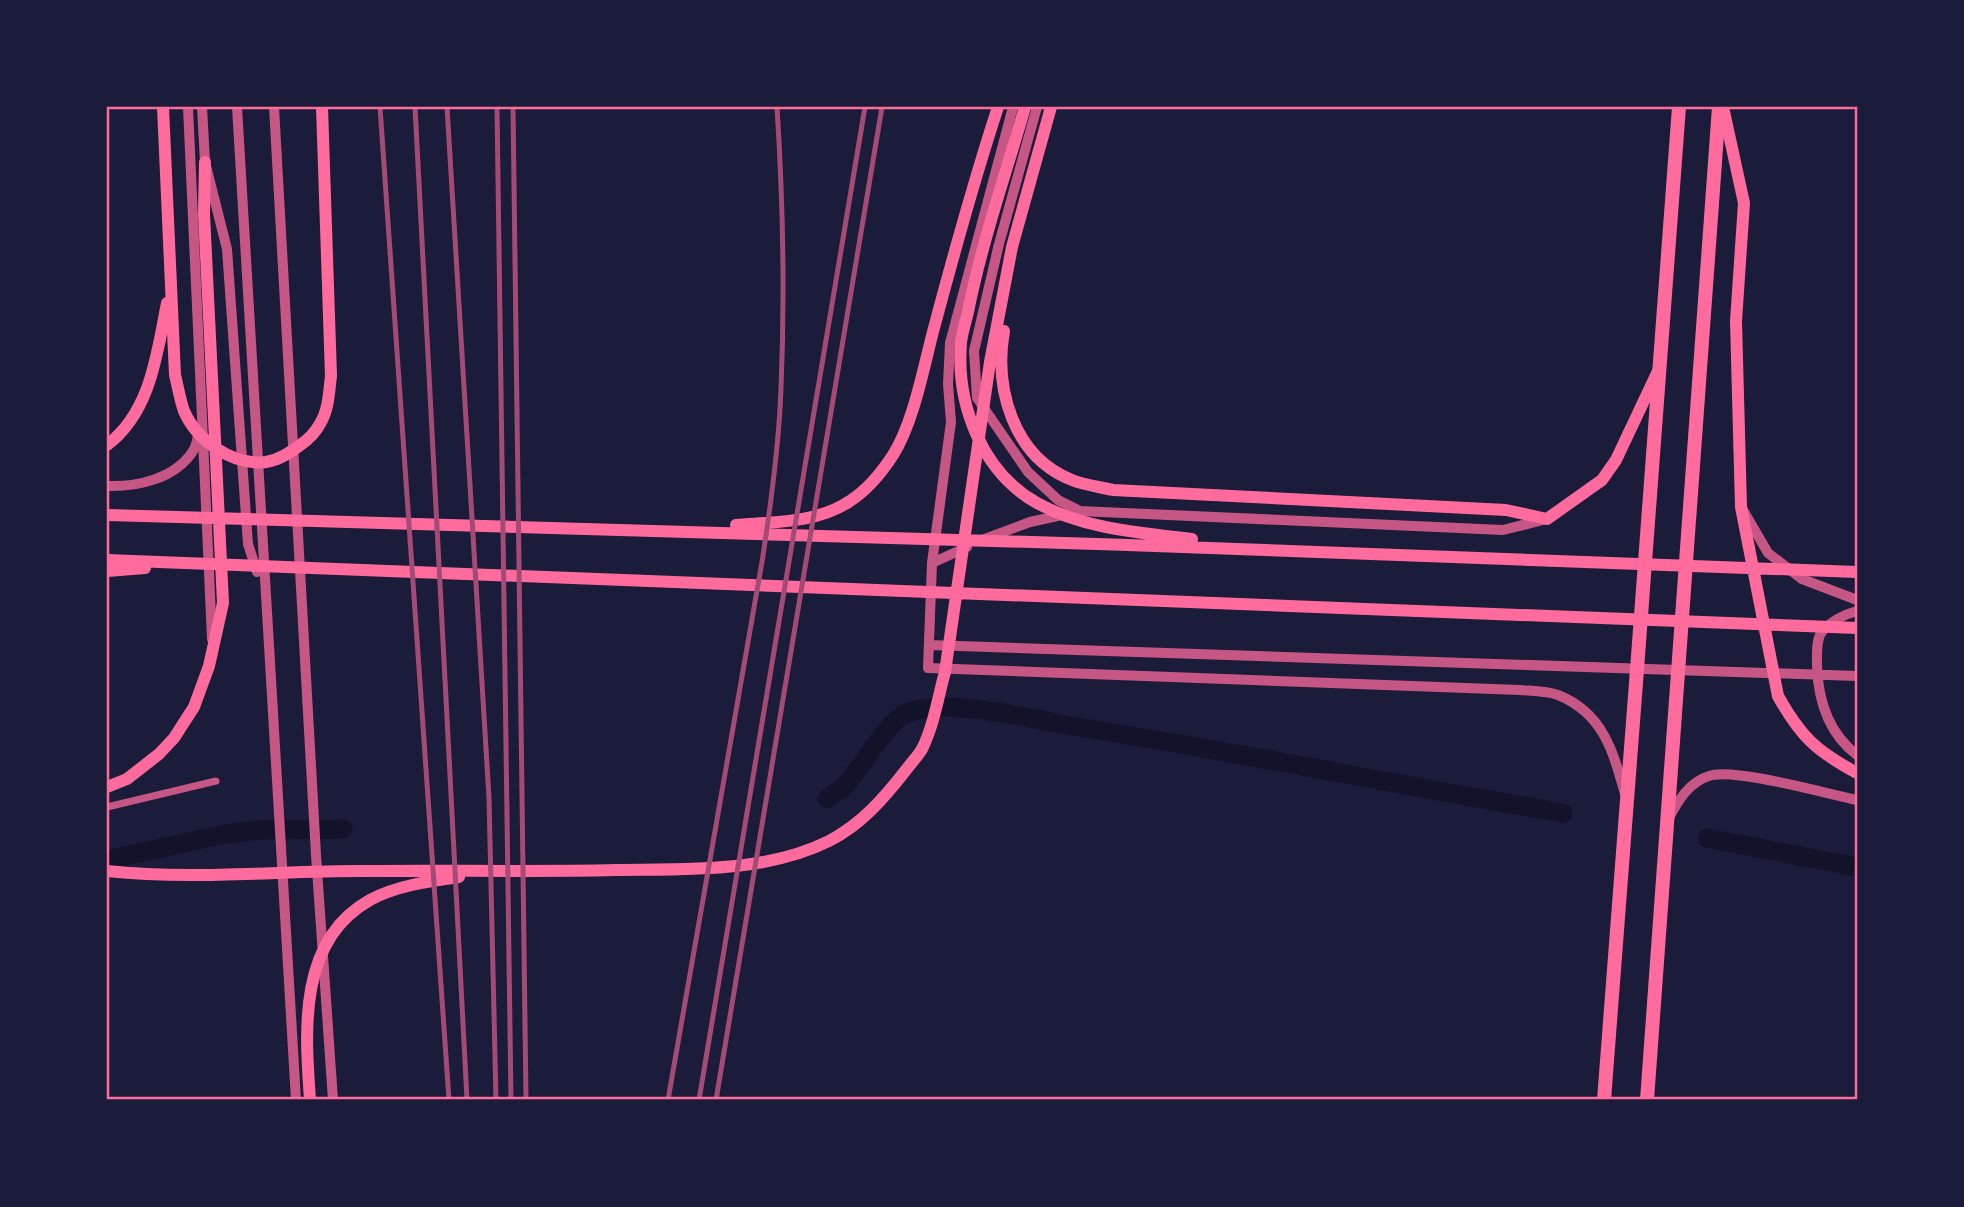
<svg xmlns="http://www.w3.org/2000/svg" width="1964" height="1207" viewBox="0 0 1964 1207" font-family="Rubik,sans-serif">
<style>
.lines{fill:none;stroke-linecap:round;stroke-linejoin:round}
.canal{stroke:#12122b;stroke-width:19}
.minor{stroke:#c65784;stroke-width:7}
.tertiary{stroke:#c65784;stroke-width:10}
.secondary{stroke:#ff6b9d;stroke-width:12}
.primary{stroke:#ff6b9d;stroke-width:14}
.rail{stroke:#a44b75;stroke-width:5}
.neatline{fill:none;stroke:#ff6b9d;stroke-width:2.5}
</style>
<rect width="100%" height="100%" fill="#1b1b3a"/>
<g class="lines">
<!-- canal -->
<path class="canal" d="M 827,799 C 832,795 839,791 844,787 C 859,771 887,722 905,714 C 943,696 1030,719 1072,726 C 1236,752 1399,785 1563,813
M 1707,838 L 1857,867
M 107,860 L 225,834 L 259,830 L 343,829"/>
<!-- minor -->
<path class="minor" d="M 107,807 L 216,781"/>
<!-- tertiary -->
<path class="tertiary" d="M 188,107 L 212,639
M 202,107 L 205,162 L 227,249 L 248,544 L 257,572
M 237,107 L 296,1100
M 274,107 L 316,855 L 333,1100
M 1013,107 L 950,343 L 948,384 L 951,422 L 932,563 L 928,668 L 1520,690 C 1532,691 1547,691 1558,695 C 1603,713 1613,751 1625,794
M 1037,107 L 999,244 L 974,351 L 977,398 L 1028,472 L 1058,500 L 1080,511
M 107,486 C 137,487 175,479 193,451 C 197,445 198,436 199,429
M 1743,510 L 1768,553 L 1802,579 L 1857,600
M 982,540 L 1030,522 L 1080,511 L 1503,530 L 1547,519
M 932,563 L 967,547
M 1857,611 C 1845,614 1829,622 1821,633 C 1816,641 1817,656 1817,665 C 1818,700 1828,733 1857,755
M 929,645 L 1857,676
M 1669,818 C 1678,801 1689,782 1709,776 C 1732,767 1828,794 1857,800"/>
<!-- secondary -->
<path class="secondary" d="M 163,107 L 175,375 C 178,387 180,400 184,411 C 197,441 233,466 266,462 C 279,460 289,453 299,446 C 308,440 316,432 321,422 C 329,408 329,391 331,376 L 322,107
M 1025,107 C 1006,173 983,239 969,307 C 967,319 962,331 961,343 C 956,405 982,472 1037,503 C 1084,529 1140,533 1192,539
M 1723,107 L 1744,203 L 1736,321 L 1741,507 L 1778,696 C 1800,736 1816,751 1857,773
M 1004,331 C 994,388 1013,457 1072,480 C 1084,485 1100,487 1113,490 L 1506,510 L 1547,519 L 1602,480 L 1616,460 L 1658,371
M 107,445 C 151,412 157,353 167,303
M 107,515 C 690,530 1274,548 1857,572
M 736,525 C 773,522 818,523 850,501 C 867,490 882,472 893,455 C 914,422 924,365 934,328 C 954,253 974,180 998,107
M 107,560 L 1857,628
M 107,571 L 145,568
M 107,787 L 127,779 L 159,754 L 174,738 L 194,707 L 209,666 L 223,603 L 204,214 L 205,162
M 107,871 C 191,880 277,871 361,871 C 446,870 531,872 616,870 C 686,869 765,873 829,841 C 862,824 884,798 906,770 C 911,763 918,756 922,749 C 934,725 938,697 945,672 L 990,362 L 1012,247 L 1051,107
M 310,1100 C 305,1030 298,940 370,900 C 395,886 430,881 459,877"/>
<!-- primary -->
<path class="primary" d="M 1604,1100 C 1628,769 1657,438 1679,107
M 1647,1100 L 1719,107"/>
<!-- rail -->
<path class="rail" d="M 380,107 L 449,1100
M 415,107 L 467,1100
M 447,107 L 489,798 L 496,1100
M 497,107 L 511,1100
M 513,107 L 526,1100
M 668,1100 L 762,562 C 771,504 779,447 781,388 C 785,294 783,201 777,107
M 699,1100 L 865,107
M 716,1100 L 882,107"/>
</g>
<!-- border -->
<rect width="1964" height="1207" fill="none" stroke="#1b1b3a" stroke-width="217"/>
<rect x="108" y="108" width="1748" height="990" class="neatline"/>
</svg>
